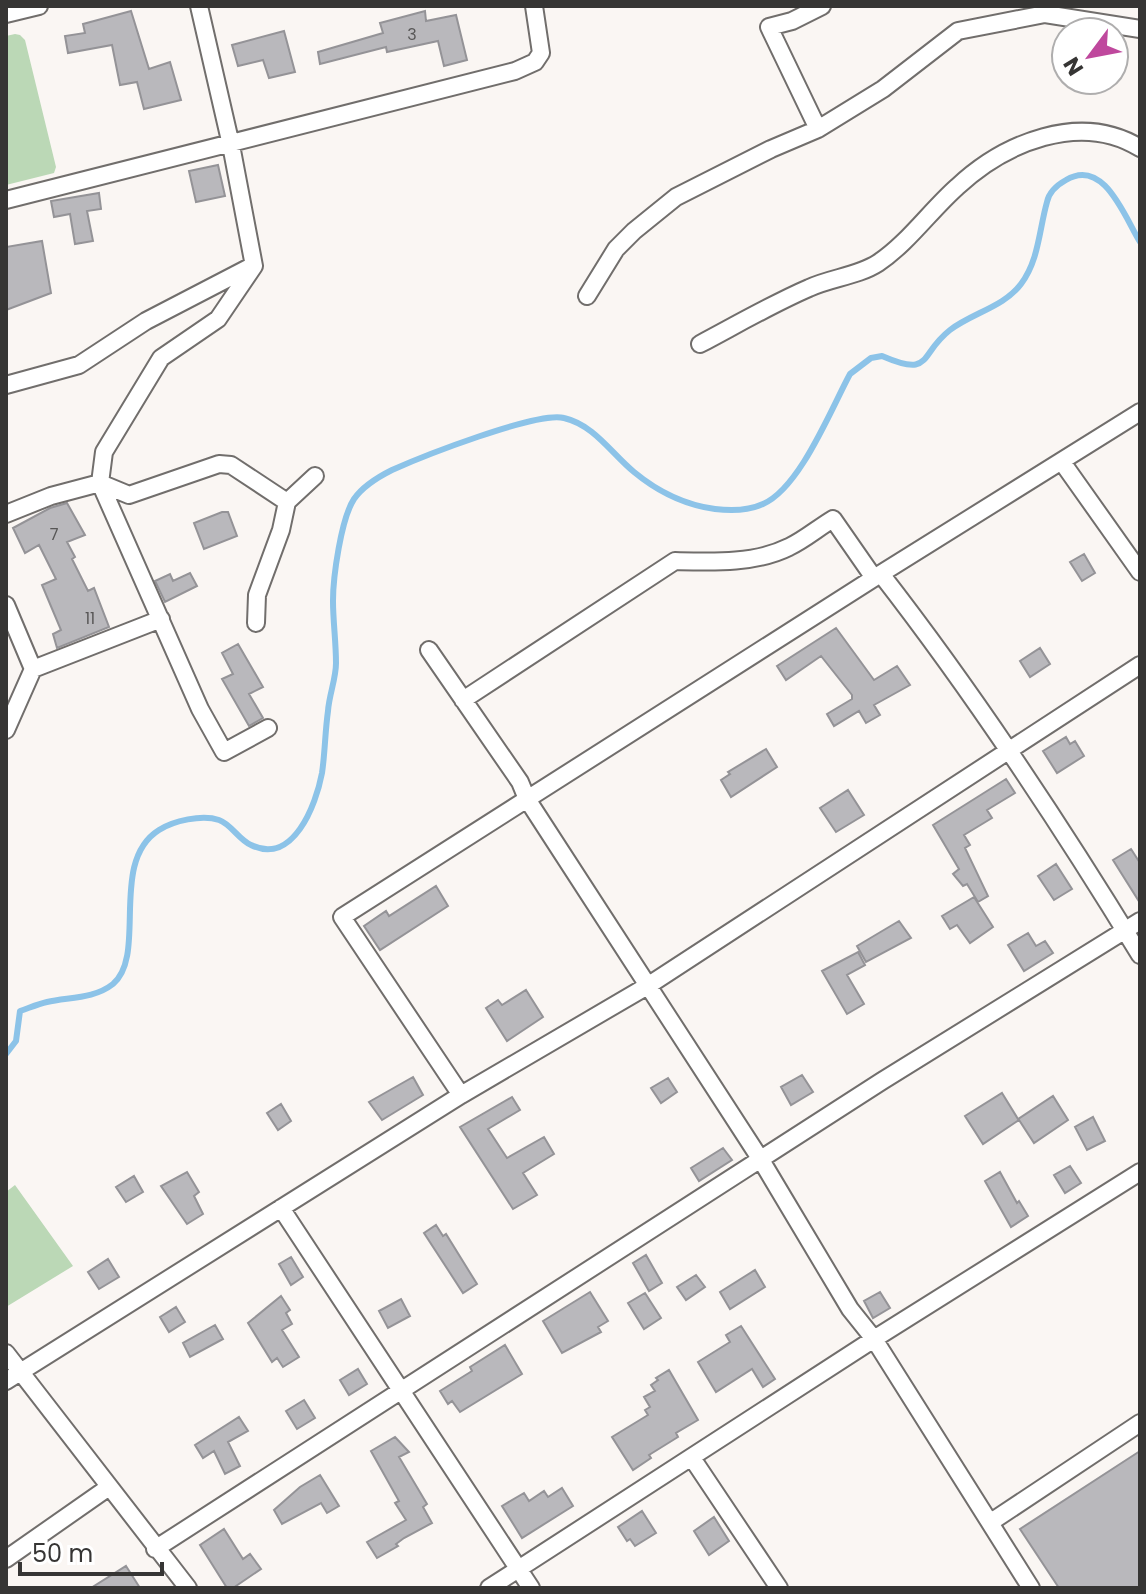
<svg xmlns="http://www.w3.org/2000/svg" width="1146" height="1594" viewBox="0 0 1146 1594" font-family="Poppins,sans-serif">
<style>
.green{fill:#bbd8b6}
.lines{fill:none;stroke-linecap:round;stroke-linejoin:round}
.stream{stroke:#8cc3e8;stroke-width:6}
.building{fill:#b9b8bc;stroke:#949397;stroke-width:2}
.street-casing{stroke:#716e6c;stroke-width:20}
.street{stroke:#fff;stroke-width:16}
.labels{text-anchor:middle;stroke-width:8;stroke-linejoin:round;paint-order:stroke}
.number-label{font-size:16px;fill:#575656}
</style>
<rect width="100%" height="100%" fill="#faf6f3"/>
<!-- green -->
<path class="green" d="M 15,34 L 20,35 L 25,40 L 56,167 L 54,173 L 6,185 L 6,36 Z
M 15,1185 L 73,1266 L 6,1307 L 6,1192 Z"/>
<g class="lines">
<!-- stream -->
<path class="stream" d="M 6,1054 L 16,1041 L 20,1011 C 29,1008 38,1004 47,1002 C 69,997 94,999 113,984 C 148,954 108,862 159,830 C 173,821 202,814 219,820 C 231,824 239,840 251,845 C 293,866 316,805 322,773 C 325,753 325,732 328,711 C 329,695 336,679 336,663 C 336,642 333,621 333,601 C 333,577 341,519 354,499 C 363,486 378,477 392,470 C 421,457 537,411 564,418 C 594,425 611,453 634,472 C 657,491 685,505 715,509 C 732,511 748,511 763,504 C 800,488 831,409 850,374 L 871,358 L 882,356 C 933,378 918,355 950,330 C 972,313 1004,307 1021,284 C 1039,260 1039,230 1047,202 C 1049,192 1057,185 1066,180 C 1104,157 1125,218 1140,242"/>
</g>
<!-- building -->
<path class="building" d="M 131,11 L 149,69 L 170,62 L 181,100 L 144,109 L 137,82 L 120,85 L 112,45 L 68,53 L 65,36 L 85,33 L 83,24 Z
M 425,11 L 426,21 L 456,15 L 467,60 L 444,66 L 438,41 L 387,52 L 386,47 L 320,64 L 318,52 L 383,33 L 380,23 Z
M 284,31 L 295,72 L 269,78 L 263,60 L 238,66 L 232,45 Z
M 218,165 L 225,196 L 196,202 L 189,171 Z
M 99,193 L 101,209 L 87,211 L 93,241 L 75,244 L 70,214 L 54,217 L 51,201 Z
M 42,241 L 51,293 L 6,310 L 6,247 Z
M 67,503 L 85,535 L 67,542 L 75,557 L 72,559 L 88,591 L 94,588 L 109,627 L 57,648 L 53,634 L 61,630 L 42,585 L 56,579 L 39,545 L 25,553 L 13,528 L 50,508 Z
M 222,512 L 228,512 L 237,536 L 204,549 L 194,523 Z
M 1084,554 L 1095,573 L 1082,581 L 1070,562 Z
M 190,573 L 197,586 L 165,602 L 155,581 L 170,574 L 173,581 Z
M 836,628 L 874,680 L 897,666 L 910,685 L 874,705 L 880,715 L 866,723 L 859,711 L 834,726 L 827,714 L 852,699 L 852,695 L 821,656 L 786,680 L 777,666 Z
M 238,644 L 263,687 L 249,694 L 263,718 L 249,726 L 222,679 L 233,674 L 222,653 Z
M 1040,648 L 1050,664 L 1030,677 L 1020,661 Z
M 1066,737 L 1070,744 L 1075,741 L 1084,756 L 1057,773 L 1043,751 Z
M 766,749 L 777,767 L 731,797 L 721,780 L 730,774 L 728,772 Z
M 1006,779 L 1015,793 L 987,810 L 992,818 L 964,835 L 970,845 L 965,848 L 988,896 L 978,902 L 967,884 L 963,886 L 953,874 L 959,869 L 933,825 Z
M 848,790 L 864,815 L 836,832 L 820,808 Z
M 1131,849 L 1140,863 L 1140,903 L 1113,860 Z
M 1056,864 L 1072,889 L 1054,900 L 1038,876 Z
M 436,886 L 448,906 L 380,950 L 364,926 L 386,911 L 389,916 Z
M 974,897 L 993,927 L 970,943 L 957,925 L 950,929 L 942,916 Z
M 899,921 L 911,938 L 866,962 L 857,946 Z
M 1028,933 L 1036,946 L 1045,941 L 1053,953 L 1024,971 L 1008,945 Z
M 858,952 L 865,965 L 847,975 L 864,1004 L 847,1014 L 822,971 Z
M 526,990 L 543,1017 L 507,1041 L 486,1008 L 498,1000 L 502,1005 Z
M 802,1075 L 813,1092 L 791,1105 L 781,1087 Z
M 413,1077 L 423,1095 L 382,1120 L 369,1102 Z
M 668,1078 L 677,1092 L 661,1103 L 651,1088 Z
M 1002,1093 L 1018,1119 L 1053,1096 L 1068,1120 L 1034,1143 L 1019,1120 L 983,1144 L 965,1116 Z
M 512,1097 L 520,1110 L 488,1129 L 507,1158 L 544,1137 L 554,1154 L 523,1173 L 537,1195 L 513,1209 L 460,1127 Z
M 281,1104 L 291,1121 L 278,1130 L 267,1113 Z
M 1093,1117 L 1105,1141 L 1087,1150 L 1075,1127 Z
M 723,1148 L 732,1160 L 699,1181 L 691,1168 Z
M 1070,1166 L 1081,1183 L 1065,1193 L 1054,1175 Z
M 187,1172 L 199,1192 L 194,1196 L 203,1214 L 187,1224 L 161,1186 Z
M 1000,1172 L 1017,1203 L 1019,1201 L 1028,1216 L 1011,1227 L 985,1181 Z
M 134,1176 L 143,1192 L 126,1202 L 116,1187 Z
M 436,1225 L 443,1236 L 446,1234 L 477,1284 L 463,1293 L 424,1233 Z
M 646,1255 L 662,1283 L 649,1291 L 633,1263 Z
M 291,1257 L 303,1277 L 291,1285 L 279,1264 Z
M 108,1259 L 119,1277 L 99,1289 L 88,1272 Z
M 755,1270 L 765,1287 L 730,1309 L 720,1292 Z
M 696,1275 L 705,1287 L 686,1300 L 677,1287 Z
M 590,1292 L 608,1321 L 598,1327 L 601,1332 L 562,1353 L 543,1321 Z
M 880,1292 L 890,1308 L 873,1318 L 864,1301 Z
M 645,1293 L 661,1318 L 644,1329 L 628,1303 Z
M 281,1296 L 290,1310 L 286,1313 L 292,1324 L 282,1330 L 299,1357 L 283,1367 L 277,1358 L 272,1362 L 248,1323 Z
M 401,1299 L 410,1316 L 388,1328 L 379,1311 Z
M 176,1307 L 185,1322 L 169,1332 L 160,1317 Z
M 215,1325 L 223,1339 L 190,1357 L 183,1343 Z
M 741,1326 L 775,1379 L 763,1387 L 752,1369 L 716,1392 L 698,1362 L 730,1342 L 726,1335 Z
M 505,1345 L 522,1374 L 460,1412 L 452,1401 L 448,1404 L 440,1391 L 472,1371 L 470,1367 Z
M 358,1369 L 367,1384 L 349,1395 L 340,1380 Z
M 669,1370 L 698,1420 L 676,1433 L 678,1437 L 649,1455 L 651,1458 L 633,1470 L 612,1437 L 648,1415 L 645,1410 L 650,1407 L 644,1397 L 655,1391 L 651,1385 L 658,1380 L 656,1378 Z
M 304,1400 L 315,1418 L 297,1429 L 286,1411 Z
M 239,1417 L 248,1431 L 228,1442 L 240,1466 L 225,1474 L 214,1451 L 203,1458 L 195,1445 Z
M 395,1437 L 409,1452 L 399,1457 L 427,1504 L 423,1507 L 432,1523 L 404,1538 L 396,1544 L 398,1546 L 377,1558 L 367,1542 L 406,1520 L 395,1503 L 399,1501 L 371,1451 Z
M 1140,1451 L 1140,1588 L 1059,1588 L 1020,1529 Z
M 320,1475 L 339,1506 L 327,1513 L 321,1503 L 282,1524 L 274,1510 L 300,1487 Z
M 562,1488 L 573,1506 L 522,1538 L 502,1506 L 524,1493 L 529,1501 L 544,1491 L 548,1497 Z
M 642,1511 L 656,1533 L 635,1546 L 630,1539 L 627,1541 L 618,1527 Z
M 714,1517 L 729,1541 L 709,1555 L 694,1531 Z
M 224,1529 L 243,1559 L 250,1554 L 261,1569 L 233,1588 L 227,1588 L 200,1545 Z
M 126,1566 L 140,1588 L 91,1588 Z"/>
<g class="lines">
<!-- street casing -->
<g class="street-casing">
<path id="street" d="M 199,6 L 231,145 L 254,266 L 218,319 L 161,358 L 104,452 L 100,483 L 200,709 L 224,752 L 268,728
M 6,14 L 39,6
M 818,129 L 769,27 L 792,21 L 822,6
M 6,200 L 515,71 L 535,62 L 541,53 L 534,6
M 587,296 L 616,249 L 634,231 L 676,197 L 771,149 L 818,129 L 883,89 L 958,31 L 1045,14 L 1140,29
M 700,344 C 736,325 772,304 809,288 C 830,278 858,276 878,263 C 908,243 930,211 957,187 C 1004,143 1080,111 1140,148
M 6,385 L 79,365 L 146,321 L 252,266
M 1062,462 L 1140,572
M 6,514 L 51,496 L 100,483 L 129,495 L 219,464 L 231,465 L 287,502
M 881,574 C 975,695 1060,824 1140,955
M 6,605 L 33,669 L 6,730
M 256,623 L 257,595 L 281,530 L 287,502 L 315,476
M 429,650 L 520,782 L 527,799 L 761,1160 L 850,1309 L 874,1339 L 1031,1588
M 33,669 L 161,619
M 463,700 L 675,561 C 712,562 755,564 789,547 C 804,540 818,528 833,519 L 874,578
M 461,1095 L 342,917 L 874,578 L 1140,412
M 281,1208 L 531,1588
M 6,1353 L 188,1588
M 6,1381 L 461,1095 L 649,985 L 1140,665
M 692,1458 L 779,1588
M 991,1522 L 1140,1423
M 155,1549 L 882,1081 L 1140,921
M 6,1559 L 109,1487
M 489,1588 L 874,1339 L 1140,1172"/>
</g>
<!-- street -->
<use href="#street" class="street"/>
</g>
<g class="labels">
<!-- number labels -->
<g class="number-label">
<text x="412" y="40">3</text>
<text x="54" y="540">7</text>
<text x="90" y="624">11</text>
</g>
</g>
<!-- border -->
<rect width="1146" height="1594" fill="none" stroke="#363534" stroke-width="16"/>
<!-- north arrow -->
<g transform="translate(1090 56) rotate(238)"><circle r="38" fill="#ffffff" stroke="#afaeae" stroke-width="2"/>
<path d="M0-6L14 30L0 20L-14 30Z" fill="#bf489d"/>
<text y="-12" font-size="22" font-weight="bold" text-anchor="middle" fill="#363534">N</text>
</g>
<!-- scale -->
<path d="M20 1562v12h142v-12" fill="none" stroke="#363534" stroke-width="4"/>
<text x="32" y="1562" font-size="24" fill="#363534" stroke="#ffffff" stroke-width="6" paint-order="stroke">50 m</text>
</svg>
